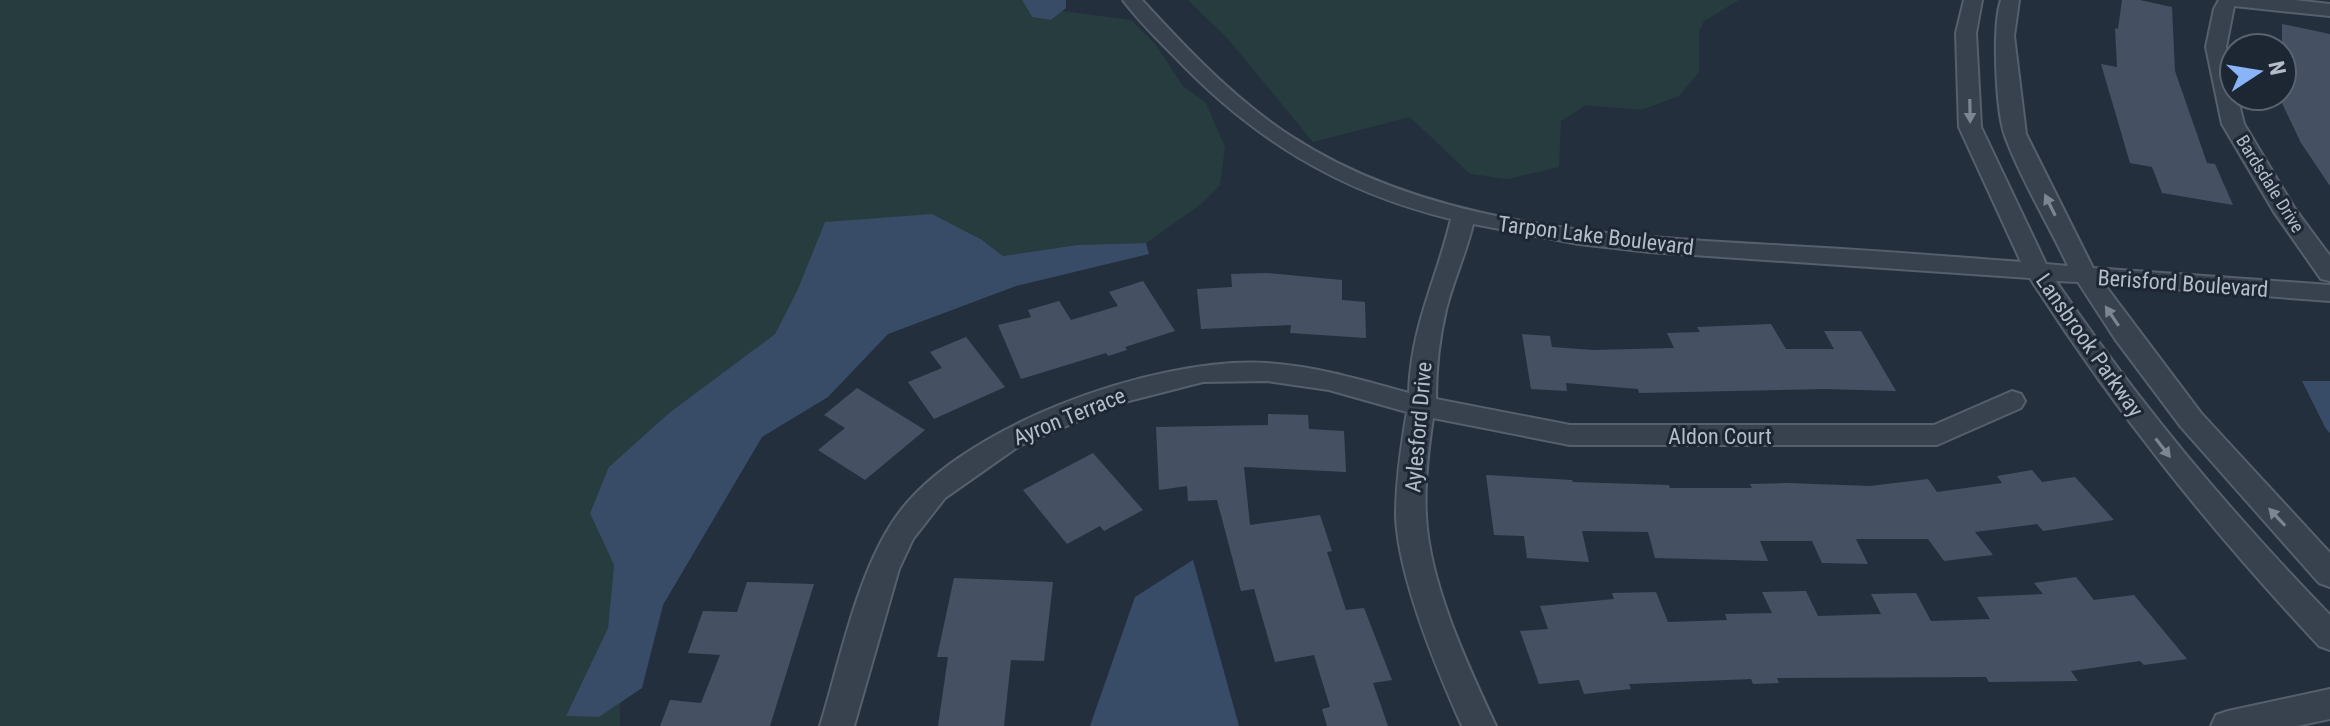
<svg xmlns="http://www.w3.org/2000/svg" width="2330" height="726" viewBox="0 0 2330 726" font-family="'Roboto Condensed',sans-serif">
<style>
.green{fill:#263c3f}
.water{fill:#394c67}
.building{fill:#455162}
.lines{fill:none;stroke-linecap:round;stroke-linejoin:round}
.minor-casing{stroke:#565f6c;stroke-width:4}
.minor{fill:#38414e;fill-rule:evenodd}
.oneway{fill:#7c8592}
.labels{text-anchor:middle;stroke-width:6;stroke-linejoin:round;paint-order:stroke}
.far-street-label{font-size:18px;fill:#b4bcc9;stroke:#1d2633}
.street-label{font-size:22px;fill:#b4bcc9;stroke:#1d2633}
</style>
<rect width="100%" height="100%" fill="#242f3e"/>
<!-- green -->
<path class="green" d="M 0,0 L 1022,0 L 1032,17 L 1051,20 L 1062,11 L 1131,20 L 1156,45 L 1183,86 L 1206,103 L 1225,147 L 1220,185 L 1200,205 L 1146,243 L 1077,245 L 1003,256 L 982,240 L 798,289 L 775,334 L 669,413 L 610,467 L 590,512 L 614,565 L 608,628 L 566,716 L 599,717 L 620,703 L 620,726 L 0,726 Z
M 1188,0 L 1739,0 L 1704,21 L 1699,32 L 1699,72 L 1679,96 L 1641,110 L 1586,105 L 1561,121 L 1559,167 L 1508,179 L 1470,174 L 1410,117 L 1313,142 L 1228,39 Z"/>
<!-- water -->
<path class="water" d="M 1022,0 L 1066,0 L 1066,8 L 1051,20 L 1032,17 Z
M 932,214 L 982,240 L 1003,256 L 1077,245 L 1146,243 L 1149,254 L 1016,286 L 888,334 L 828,397 L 762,437 L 663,605 L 642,688 L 599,717 L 566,716 L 608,628 L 614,565 L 590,513 L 609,467 L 669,413 L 775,334 L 798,289 L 825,222 Z
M 2302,381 L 2330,381 L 2330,433 L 2326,429 Z
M 1193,560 L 1239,726 L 1090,726 L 1135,597 Z"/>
<!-- building -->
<path class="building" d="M 2122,0 L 2140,0 L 2172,7 L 2175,71 L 2207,163 L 2215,164 L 2233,205 L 2162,193 L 2152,167 L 2130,163 L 2101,64 L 2117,67 L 2115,28 L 2118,29 Z
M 2282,24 L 2330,34 L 2330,186 L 2301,143 L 2282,103 Z
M 1266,273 L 1342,280 L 1342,300 L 1365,302 L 1366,338 L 1290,333 L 1291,325 L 1201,329 L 1197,289 L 1232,287 L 1231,274 Z
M 1143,281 L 1175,331 L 1125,347 L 1127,350 L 1108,356 L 1106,353 L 1021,379 L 998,325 L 1031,317 L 1028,310 L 1059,301 L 1071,320 L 1118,306 L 1109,292 Z
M 1771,324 L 1786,349 L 1834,349 L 1824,331 L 1861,331 L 1896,391 L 1824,389 L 1639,393 L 1638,389 L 1566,383 L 1567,391 L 1531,389 L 1522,334 L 1550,336 L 1552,347 L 1593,350 L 1674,348 L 1667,333 L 1700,332 L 1697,327 Z
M 966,337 L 1005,387 L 934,419 L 908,382 L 942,368 L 930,352 Z
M 857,388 L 925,430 L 865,480 L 818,450 L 845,428 L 824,415 Z
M 1268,414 L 1308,415 L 1309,429 L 1344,431 L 1346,472 L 1244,467 L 1250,525 L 1320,515 L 1332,551 L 1327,552 L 1346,610 L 1364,608 L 1392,680 L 1373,683 L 1388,726 L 1327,726 L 1322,709 L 1330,707 L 1314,655 L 1275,662 L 1254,589 L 1241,591 L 1217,500 L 1188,501 L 1187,486 L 1159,490 L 1156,427 L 1268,425 Z
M 1093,453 L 1143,510 L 1104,531 L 1100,526 L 1067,544 L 1023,490 Z
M 2032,470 L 2042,482 L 2075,477 L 2114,520 L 2043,531 L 2037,524 L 1975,532 L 1993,555 L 1944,561 L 1928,539 L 1856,539 L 1868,564 L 1822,563 L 1812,541 L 1760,541 L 1768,561 L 1655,558 L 1648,532 L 1582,531 L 1589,562 L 1527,558 L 1524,536 L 1494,535 L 1486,475 L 1572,480 L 1573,482 L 1669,485 L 1670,488 L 1752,488 L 1750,484 L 1786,483 L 1870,486 L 1928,479 L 1937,492 L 2002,483 L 1997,476 Z
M 2076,577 L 2094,600 L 2134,595 L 2187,659 L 2144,665 L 2140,661 L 2071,671 L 2078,681 L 1989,682 L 1986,677 L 1777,678 L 1779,683 L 1753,684 L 1751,679 L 1629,684 L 1631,689 L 1584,694 L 1579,680 L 1539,684 L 1520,631 L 1548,629 L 1540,606 L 1614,599 L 1612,593 L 1656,592 L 1668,622 L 1727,620 L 1725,614 L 1772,613 L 1762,592 L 1806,591 L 1818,616 L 1881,614 L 1871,594 L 1916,593 L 1931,621 L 1990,619 L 1977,597 L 2043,594 L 2034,583 Z
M 954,578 L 1053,582 L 1044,661 L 1011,660 L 1004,726 L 938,726 L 948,657 L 937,657 Z
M 747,582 L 814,584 L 770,726 L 660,726 L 670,700 L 701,703 L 720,655 L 688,653 L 703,611 L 737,612 Z"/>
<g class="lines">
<!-- minor casing -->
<g class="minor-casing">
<path id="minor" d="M 1123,0 L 1142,0 C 1187,49 1233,98 1289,135 C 1435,231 1623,236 1791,246 C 1868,250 1944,256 2021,262 L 1959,127 L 1956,33 L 1964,0 L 1982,0 L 1976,33 L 1981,127 L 2046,264 L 2068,266 C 2048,223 2021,180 2005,136 C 1996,111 1992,26 2001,0 L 2019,0 L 2014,36 L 2026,134 L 2093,268 L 2330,285 L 2330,301 L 2104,284 L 2201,413 L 2330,553 L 2330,587 L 2319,583 L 2181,427 L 2115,339 L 2078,282 L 2056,281 C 2137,401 2229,511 2330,615 L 2330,650 L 2319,646 C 2209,528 2117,414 2030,278 L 1650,252 L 1579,244 L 1473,224 C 1466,254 1453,281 1446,310 C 1439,340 1436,368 1436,399 L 1570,425 L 1934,425 L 2012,391 L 2021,394 L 2025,401 L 2021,408 L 1937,445 L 1570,445 L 1433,418 C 1428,451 1424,483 1426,516 C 1429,583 1468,666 1496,726 L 1462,726 C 1437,670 1398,577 1396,516 C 1396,480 1401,447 1407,412 L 1329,390 L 1267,381 L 1203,382 L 1121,403 L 1019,446 L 945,498 L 913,539 L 899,569 L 854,726 L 820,726 C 839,664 856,580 890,526 C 949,428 1156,356 1267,363 C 1315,366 1362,380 1409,393 C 1411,326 1436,282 1451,219 C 1339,192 1251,138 1172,54 C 1155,37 1137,19 1123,0 Z
M 2219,0 L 2294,0 L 2330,4 L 2330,16 L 2234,6 L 2226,47 L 2234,96 L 2237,96 L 2244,124 L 2295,209 L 2330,256 L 2330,281 L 2321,279 L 2274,212 L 2222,124 L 2206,47 L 2214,9 Z
M 2330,689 L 2330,719 L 2297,726 L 2211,726 L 2216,715 L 2228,711 Z"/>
</g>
<!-- minor -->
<use href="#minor" class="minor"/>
</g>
<!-- one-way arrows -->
<defs><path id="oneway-solid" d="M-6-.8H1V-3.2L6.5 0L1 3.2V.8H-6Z" transform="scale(2)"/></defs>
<g class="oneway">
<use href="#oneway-solid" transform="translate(1970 111) rotate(89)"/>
<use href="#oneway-solid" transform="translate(2050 205) rotate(-116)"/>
<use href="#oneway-solid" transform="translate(2112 316) rotate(-124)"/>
<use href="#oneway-solid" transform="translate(2163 448) rotate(52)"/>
<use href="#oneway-solid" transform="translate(2277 517) rotate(-133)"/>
</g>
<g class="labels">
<!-- far-street labels -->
<g class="far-street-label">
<text transform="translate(2270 184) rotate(58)" y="6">Bardsdale Drive</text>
</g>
<!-- street labels -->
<g class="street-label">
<text transform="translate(1596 235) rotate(7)" y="8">Tarpon Lake Boulevard</text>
<text transform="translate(2183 283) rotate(4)" y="8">Berisford Boulevard</text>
<text transform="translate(2090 345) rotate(55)" y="8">Lansbrook Parkway</text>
<text transform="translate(1069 416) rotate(-22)" y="8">Ayron Terrace</text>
<text transform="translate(1418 427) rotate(-85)" y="8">Aylesford Drive</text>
<text x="1720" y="444">Aldon Court</text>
</g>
</g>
<!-- north arrow -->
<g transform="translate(2258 72) rotate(78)"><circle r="38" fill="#1d2633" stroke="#59626f" stroke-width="2"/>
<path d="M0-6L14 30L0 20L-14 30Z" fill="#8ab4f8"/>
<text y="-12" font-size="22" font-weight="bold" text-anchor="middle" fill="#b4bcc9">N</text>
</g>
</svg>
